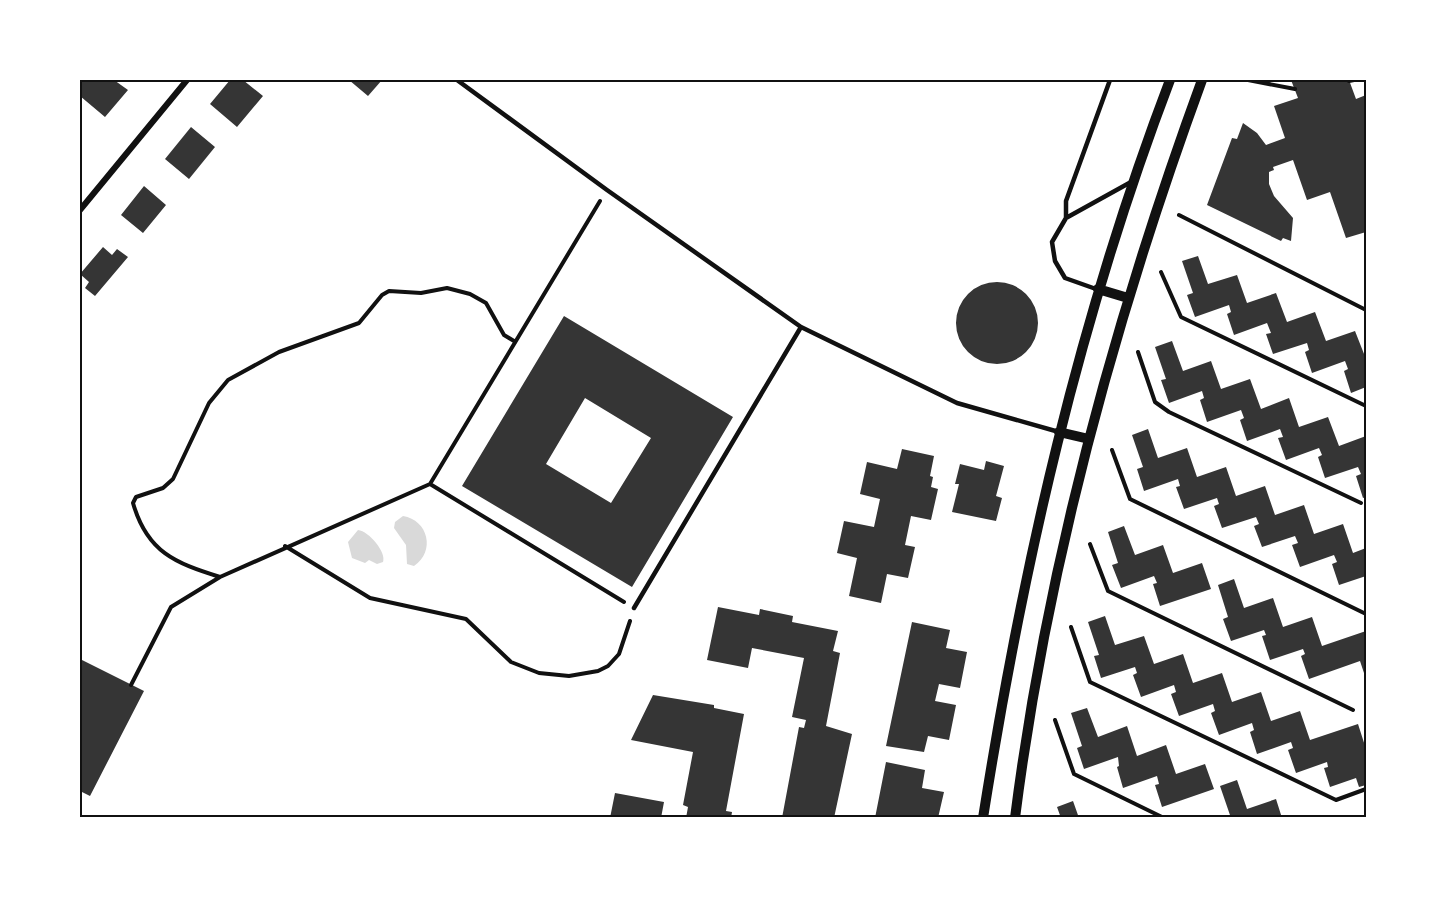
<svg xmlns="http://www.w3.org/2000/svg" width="1446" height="897" viewBox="0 0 1446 897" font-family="Roboto,sans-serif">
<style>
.water{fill:#d9d9d9}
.building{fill:#353535;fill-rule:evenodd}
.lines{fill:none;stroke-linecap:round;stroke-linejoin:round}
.path{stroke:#111;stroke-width:4}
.service{stroke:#111;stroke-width:4.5}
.minor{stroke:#111;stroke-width:6}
.tertiary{stroke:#111;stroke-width:10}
.neatline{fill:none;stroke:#111;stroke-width:2}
</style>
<rect width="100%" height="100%" fill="#fff"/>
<!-- water -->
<path class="water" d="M 403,516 C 428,520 436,551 414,566 L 407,564 L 406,545 L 394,528 L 395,522 Z
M 358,530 C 369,531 387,553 383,562 L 377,564 L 369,560 L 365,563 L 352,558 L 348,542 Z"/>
<!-- building -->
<path class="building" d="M 80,80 L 89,82 L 91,80 L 114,80 L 128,90 L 105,117 L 80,96 Z
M 230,80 L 243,80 L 263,96 L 237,127 L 210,104 Z
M 349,80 L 382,80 L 368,96 Z
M 1291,80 L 1349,80 L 1356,99 L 1366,95 L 1366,232 L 1346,238 L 1330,192 L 1307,200 L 1293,160 L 1273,167 L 1274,170 L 1269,172 L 1269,184 L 1274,196 L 1293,218 L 1291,241 L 1283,238 L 1281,241 L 1207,205 L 1232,138 L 1237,139 L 1243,123 L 1257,133 L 1266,145 L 1285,138 L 1274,106 L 1298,98 Z
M 191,127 L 215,147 L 189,179 L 165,159 Z
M 144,186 L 166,205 L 143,233 L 121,215 Z
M 103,247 L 112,255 L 117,249 L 128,257 L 95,296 L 85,288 L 89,282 L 80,274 Z
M 1198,256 L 1208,284 L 1237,275 L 1247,303 L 1276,293 L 1287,322 L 1315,312 L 1326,341 L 1355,331 L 1366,359 L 1366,387 L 1351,393 L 1344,371 L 1348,369 L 1345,361 L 1312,373 L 1305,352 L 1309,350 L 1307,343 L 1273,354 L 1266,334 L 1271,333 L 1267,323 L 1234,335 L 1227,314 L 1231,312 L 1229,305 L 1195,317 L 1187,295 L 1193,293 L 1182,261 Z
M956 323a41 41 0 1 1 82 0a41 41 0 1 1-82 0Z
M 564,316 L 733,417 L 632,587 L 462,486 ZM 585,398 L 651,438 L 611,503 L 546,464 Z
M 1172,341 L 1183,371 L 1211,361 L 1221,389 L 1250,379 L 1261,409 L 1289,398 L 1299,427 L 1328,417 L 1339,446 L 1366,436 L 1366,497 L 1363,498 L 1356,476 L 1361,474 L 1358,467 L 1325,478 L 1318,457 L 1322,455 L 1319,448 L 1286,460 L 1278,438 L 1283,437 L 1280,429 L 1247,441 L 1240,420 L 1244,418 L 1241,410 L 1207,422 L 1200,400 L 1204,398 L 1202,391 L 1169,403 L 1161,380 L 1166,379 L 1155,347 Z
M 1148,429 L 1158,458 L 1187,448 L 1197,477 L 1226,467 L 1236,496 L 1265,486 L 1275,515 L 1304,505 L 1314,534 L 1343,524 L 1353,553 L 1366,548 L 1366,576 L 1339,585 L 1332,564 L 1337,562 L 1334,555 L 1300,567 L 1292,545 L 1298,543 L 1295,536 L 1262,547 L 1254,526 L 1259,524 L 1256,517 L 1222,528 L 1214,506 L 1219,504 L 1217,498 L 1184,509 L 1176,487 L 1180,486 L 1178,479 L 1144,491 L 1137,469 L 1143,467 L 1132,435 Z
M 902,449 L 934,456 L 930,476 L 933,477 L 931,487 L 938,489 L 931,520 L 911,516 L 905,545 L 915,547 L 908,578 L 887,574 L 881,603 L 849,596 L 857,558 L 837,553 L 844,521 L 874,527 L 880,499 L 860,494 L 867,462 L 897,469 Z
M 986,461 L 1004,466 L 996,496 L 1002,498 L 996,521 L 952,512 L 959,484 L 955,484 L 960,464 L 984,470 Z
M 1124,526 L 1135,555 L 1163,545 L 1173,573 L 1202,563 L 1211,589 L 1160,606 L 1153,584 L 1157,583 L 1154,576 L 1121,588 L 1112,565 L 1118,563 L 1108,532 Z
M 1234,579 L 1244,608 L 1273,598 L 1283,627 L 1312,617 L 1322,646 L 1366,631 L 1366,679 L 1360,661 L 1309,679 L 1301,656 L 1305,654 L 1303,649 L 1270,660 L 1262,636 L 1266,635 L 1264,630 L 1231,641 L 1223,619 L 1228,617 L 1218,585 Z
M 718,607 L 759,615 L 760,609 L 793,616 L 792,622 L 838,631 L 833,651 L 840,653 L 826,726 L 852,734 L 834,818 L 782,818 L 799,727 L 804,728 L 806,720 L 792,717 L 804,658 L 752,648 L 748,668 L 707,660 Z
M 1105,616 L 1115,645 L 1144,636 L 1154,664 L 1183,654 L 1193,683 L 1222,673 L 1232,702 L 1261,692 L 1271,721 L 1300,711 L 1310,740 L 1358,724 L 1366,749 L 1366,785 L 1359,787 L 1356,778 L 1330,787 L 1324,768 L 1328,767 L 1327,762 L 1296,773 L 1288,750 L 1293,748 L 1291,742 L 1257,754 L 1250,732 L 1254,730 L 1252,723 L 1219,735 L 1211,713 L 1215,711 L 1213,704 L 1179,716 L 1171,694 L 1176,692 L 1174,685 L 1141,697 L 1133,675 L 1137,673 L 1135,667 L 1101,678 L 1094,656 L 1099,655 L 1088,622 Z
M 912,622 L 950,630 L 946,648 L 967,652 L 960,688 L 939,684 L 935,701 L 956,705 L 949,740 L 928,736 L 924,752 L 886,746 Z
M 80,659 L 144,691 L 90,796 L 80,791 Z
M 653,695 L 714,705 L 714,708 L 744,714 L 726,811 L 732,812 L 731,818 L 686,818 L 688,807 L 683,805 L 693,752 L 631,740 Z
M 1087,708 L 1098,737 L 1127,726 L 1137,756 L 1166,745 L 1176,774 L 1205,764 L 1214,789 L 1162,807 L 1155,785 L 1159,784 L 1157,776 L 1123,788 L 1117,767 L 1119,766 L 1118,757 L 1084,769 L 1077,748 L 1082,746 L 1071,713 Z
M 886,762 L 925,770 L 922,788 L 944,792 L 938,818 L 875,818 Z
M 1237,780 L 1247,809 L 1276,799 L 1282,818 L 1231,818 L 1220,786 Z
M 615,793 L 664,802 L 661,818 L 610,818 Z
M 1073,801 L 1079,818 L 1061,818 L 1057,807 Z"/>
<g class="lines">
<!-- path -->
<path class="path" d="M 1248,80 L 1295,89
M 1349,81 L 1354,80
M 1179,215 L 1366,310
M 1161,272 L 1181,317 L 1366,406
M 1138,352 L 1155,402 L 1169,412 L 1361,503
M 1112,450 L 1130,499 L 1366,614
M 430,484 L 624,602
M 1090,544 L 1108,591 L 1353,710
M 285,546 L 370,598 L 466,619 L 511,662 L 539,673 L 569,676 L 598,671 L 608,666 L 619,654 L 630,621
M 220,577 C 175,563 147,552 133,503 L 136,497 L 163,488 L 173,479 L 209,403 L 228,380 L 279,352 L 359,323 L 382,295 L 389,291 L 421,293 L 447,288 L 470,294 L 486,303 L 504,335 L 514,341
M 1071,627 L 1090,682 L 1336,800 L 1366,789
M 131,685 L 171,607 L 220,577 L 430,484 L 600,201
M 1055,720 L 1074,774 L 1164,818"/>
<!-- service -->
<path class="service" d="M 457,80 L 607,190 L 801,327 L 957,403 L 1059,432
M 1066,218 L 1066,201 L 1110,80
M 1096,289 L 1065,278 L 1055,261 L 1052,242 L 1066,218 L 1131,182
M 634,608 L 801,327"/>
<!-- minor -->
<path class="minor" d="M 80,210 L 187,80"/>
<!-- tertiary -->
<path class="tertiary" d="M 1098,289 L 1128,298
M 1059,432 L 1089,439
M 983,818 C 1023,565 1079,319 1170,80
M 1015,818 C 1047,565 1115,318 1202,80"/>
</g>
<!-- border -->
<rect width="1446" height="897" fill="none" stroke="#ffffff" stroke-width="162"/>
<rect x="81" y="81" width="1284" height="735" class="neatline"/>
</svg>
